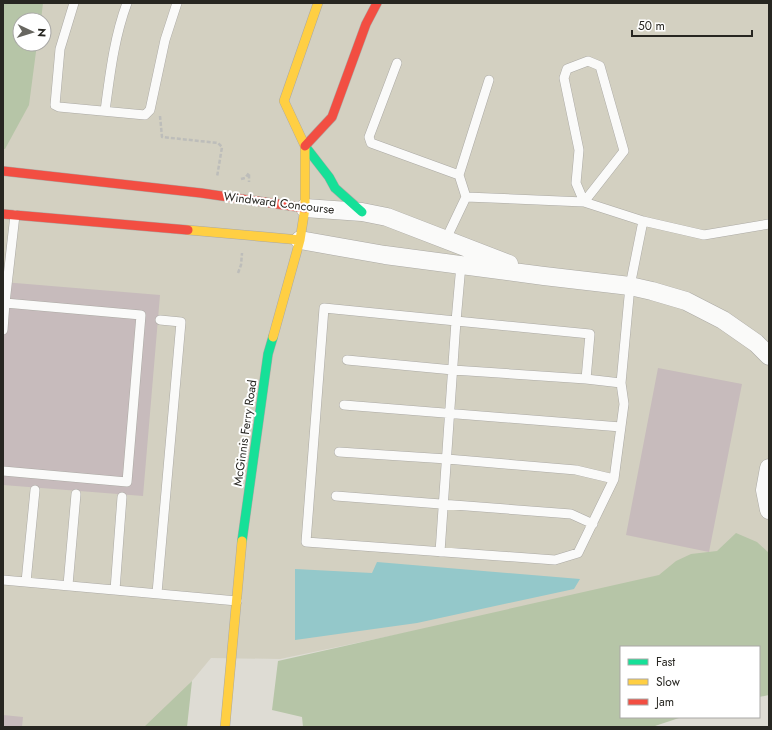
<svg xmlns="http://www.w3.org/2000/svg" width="772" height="730" viewBox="0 0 772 730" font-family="Jost,sans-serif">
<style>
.built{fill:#d3d0c1;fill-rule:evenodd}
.forest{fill:#b6c5a7}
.water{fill:#94c8ca}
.building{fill:#c7bbbc}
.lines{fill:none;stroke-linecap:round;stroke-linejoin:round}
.lane-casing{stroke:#aba9a4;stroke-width:10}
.street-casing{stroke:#aba9a4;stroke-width:19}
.fast-casing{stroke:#aba9a4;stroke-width:10}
.slow-casing{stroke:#aba9a4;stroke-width:10}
.jam-casing{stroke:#aba9a4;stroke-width:10}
.path{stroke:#bdbdba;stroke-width:2.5;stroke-dasharray:4 2;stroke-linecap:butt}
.lane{stroke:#fafaf9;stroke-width:9}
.street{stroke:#fafaf9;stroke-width:18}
.fast{stroke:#16e098;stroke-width:9}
.slow{stroke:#ffcf43;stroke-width:9}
.jam{stroke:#f24e42;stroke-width:9}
.labels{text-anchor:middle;stroke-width:4;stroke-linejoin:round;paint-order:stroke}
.street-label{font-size:12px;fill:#272621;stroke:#fff}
</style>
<rect width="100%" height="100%" fill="#dedcd4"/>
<!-- built -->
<path class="built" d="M 3,3 L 769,3 L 769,554 L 669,578 L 280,659 L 211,658 L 192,681 L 152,727 L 3,727 ZM 20,20 L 44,20 L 44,44 L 20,44 Z"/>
<!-- forest -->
<path class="forest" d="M 3,3 L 43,3 L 41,20 L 20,20 L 20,44 L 37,44 L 29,105 L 5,149 L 3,149 Z
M 736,533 L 757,542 L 769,553 L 769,695 L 759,697 L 759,647 L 621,647 L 621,717 L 682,717 L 652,727 L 303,727 L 302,717 L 272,710 L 278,661 L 659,575 L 676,561 L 691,554 L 717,551 Z
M 192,681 L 187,727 L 144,727 Z"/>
<!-- water -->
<path class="water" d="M 377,562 L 580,579 L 574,589 L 417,623 L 295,640 L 295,569 L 372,573 Z"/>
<!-- building -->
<path class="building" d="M 3,282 L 160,295 L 143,496 L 3,485 Z
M 658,368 L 742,384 L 709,552 L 626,535 Z
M 3,715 L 23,717 L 22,727 L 3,727 Z"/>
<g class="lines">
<!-- lane casing -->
<g class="lane-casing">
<path id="lane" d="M 74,3 L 60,49 L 55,105 L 59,107 L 145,115 L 150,110 L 165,40 L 177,3
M 588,61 L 600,66 L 624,151 L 584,202 L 576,183 L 579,150 L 564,78 L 567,69 Z
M 397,63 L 369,137 L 371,143 L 459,175
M 105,111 C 110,74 114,38 127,3
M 466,197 L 459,175 L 489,80
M 643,221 L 704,235 L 769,224
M 446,239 L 466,197 L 584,202 L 643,221 L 630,286 L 621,383 L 624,404 L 614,479 L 578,553 L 555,560 L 306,542 L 324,308 L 456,321 L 461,265
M 5,303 L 15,215
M 3,330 L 5,303 L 141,315 L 127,482 L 3,471
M 347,360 L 453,370 L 586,379
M 344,405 L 621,427
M 339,452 L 447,459 L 576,470 L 614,479
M 336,496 L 571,514 L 593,524
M 440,552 L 456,321 L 590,334 L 586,379 L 621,383
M 3,580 L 237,601
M 26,582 L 35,490
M 68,585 L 76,494
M 115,590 L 122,497
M 157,593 L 181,322 L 160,320"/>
</g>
<!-- street casing -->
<g class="street-casing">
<path id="street" d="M 305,208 L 362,212 L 387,217 L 509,264
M 300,240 L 385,255 L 544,276 L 630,286 L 652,291 L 686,301 L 723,320 L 756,343 L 769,356
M 769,468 L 765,490 L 769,510"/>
</g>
<!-- fast casing -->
<g class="fast-casing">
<path id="fast" d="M 305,146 L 329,177 L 335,188 L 362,212
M 242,541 L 268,354 L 273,337"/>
</g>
<!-- slow casing -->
<g class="slow-casing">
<path id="slow" d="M 188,230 L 300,240
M 273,337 L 300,240 L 305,208 L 305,146 L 284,101 L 318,3
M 225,727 L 242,541"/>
</g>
<!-- jam casing -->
<g class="jam-casing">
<path id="jam" d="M 305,146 L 332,117 L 366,24 L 377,3
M 3,171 L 201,193 L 305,208
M 3,214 L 188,230"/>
</g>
<!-- path -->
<path class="path" d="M 160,116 L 162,137 L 218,143 L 222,147 L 217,177
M 241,179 L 245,178 L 249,173 L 249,182
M 238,273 L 241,265 L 242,253"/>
<!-- lane -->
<use href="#lane" class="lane"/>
<!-- street -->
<use href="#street" class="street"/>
<!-- fast -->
<use href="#fast" class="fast"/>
<!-- slow -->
<use href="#slow" class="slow"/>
<!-- jam -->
<use href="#jam" class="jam"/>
</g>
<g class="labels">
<!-- street labels -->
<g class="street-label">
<text transform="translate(279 203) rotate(7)" y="4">Windward Concourse</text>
<text transform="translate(245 433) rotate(-82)" y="4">McGinnis Ferry Road</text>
</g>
</g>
<!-- border -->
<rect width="772" height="730" fill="none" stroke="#272621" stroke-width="8"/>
<!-- legend -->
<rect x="620" y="646" width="140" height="72" fill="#ffffff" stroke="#a9a8a6"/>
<rect x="628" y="659" width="20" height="6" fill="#16e098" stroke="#a9a8a6"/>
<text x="656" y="666" font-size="12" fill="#272621">Fast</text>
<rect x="628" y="679" width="20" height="6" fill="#ffcf43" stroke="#a9a8a6"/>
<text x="656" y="686" font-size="12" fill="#272621">Slow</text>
<rect x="628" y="699" width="20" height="6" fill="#f24e42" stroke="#a9a8a6"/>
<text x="656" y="706" font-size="12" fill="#272621">Jam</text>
<!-- north arrow -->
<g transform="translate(32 32) rotate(94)"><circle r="19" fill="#ffffff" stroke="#a9a8a6"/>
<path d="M0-3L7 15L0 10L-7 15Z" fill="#676660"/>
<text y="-6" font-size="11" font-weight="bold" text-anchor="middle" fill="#272621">N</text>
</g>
<!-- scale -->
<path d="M632 30v6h120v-6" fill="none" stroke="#272621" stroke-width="2"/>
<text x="638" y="30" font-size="12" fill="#272621" stroke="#ffffff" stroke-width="3" paint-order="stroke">50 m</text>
</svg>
